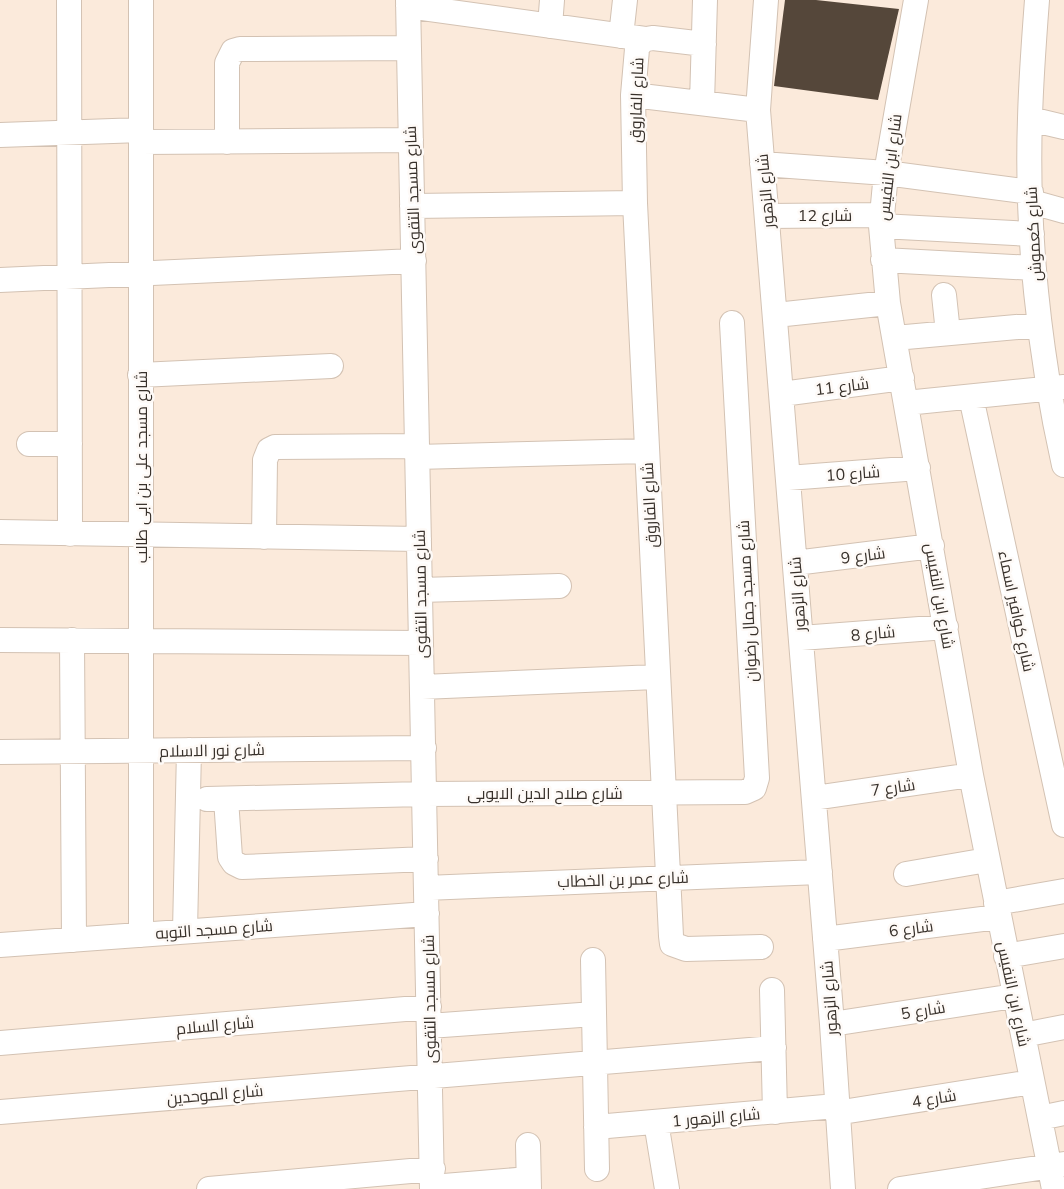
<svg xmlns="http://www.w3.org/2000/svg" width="1064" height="1189" viewBox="0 0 1064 1189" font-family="'Nunito Sans',Cairo,sans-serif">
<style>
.building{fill:#55473a}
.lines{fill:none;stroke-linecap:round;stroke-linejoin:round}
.minor-casing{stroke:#d3c2b3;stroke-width:26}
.minor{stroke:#fff;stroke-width:24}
.labels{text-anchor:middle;stroke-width:5;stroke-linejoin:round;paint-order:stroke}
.street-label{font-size:16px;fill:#38312b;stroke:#fefaf7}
</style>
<rect width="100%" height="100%" fill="#fbeadb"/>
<!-- building -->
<path class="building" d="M 785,0 L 816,0 L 899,9 L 878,100 L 774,86 Z"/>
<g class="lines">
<!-- minor casing -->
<g class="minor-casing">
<path id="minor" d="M 69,0 L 70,534
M 408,0 L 432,1189
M 766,0 L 758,110 L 832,1024 L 843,1189
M 916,0 L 886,173 L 881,226 L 888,303 L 971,775 L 1054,1189
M 1037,0 C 1034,39 1031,79 1030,118 C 1026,232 1039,354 1064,465
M 408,6 L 645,39
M 550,26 L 552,0
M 621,36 L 625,0
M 704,44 L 653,38 C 644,39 641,41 637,49 L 633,95 L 635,203 L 671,936 L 672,944 L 686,949 L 761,947
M 633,95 L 758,110
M 702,103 L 705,0
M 1030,119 L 1064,127
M 0,135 L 141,130
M 141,142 L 411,140
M 227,142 L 227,63 L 233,51 L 240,49 L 409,48
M 762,164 L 886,173 L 1031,192
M 1032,202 L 1064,211
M 412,206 L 635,203
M 767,216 L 882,215
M 881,226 L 1032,234
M 883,260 L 1034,268
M 0,280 L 414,261
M 944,295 L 948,333
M 776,315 L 888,303
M 895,338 L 1039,325
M 140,375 L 331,366
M 782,394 L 902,378
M 971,397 L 1064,825
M 906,403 L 1064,387
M 29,444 L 70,444
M 417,457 L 646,451
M 788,478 L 918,468
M 0,532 L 419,539
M 264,537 L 265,460 L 269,450 L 275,447 L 417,446
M 795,563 L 932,546
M 420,590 L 559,586
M 801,638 L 946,627
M 0,640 L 421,643
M 72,640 L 74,940
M 422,687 L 656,677
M 0,752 L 424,748
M 814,798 L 971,775
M 207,799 L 424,794 L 745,792 L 754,788 L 757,778 L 732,323
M 226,799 L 230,857 L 234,863 L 242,867 L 426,859
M 906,874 L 987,860
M 426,888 L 820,872
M 996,903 L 1064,891
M 185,931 L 189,750
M 141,935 L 141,0
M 825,939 L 998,917
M 0,945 L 427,914
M 1006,956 L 1064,946
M 593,960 L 597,1169
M 772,990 L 775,1112
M 832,1024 L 1014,996
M 429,1026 L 594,1014
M 1023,1035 L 1064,1027
M 0,1043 L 429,1007
M 0,1112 L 774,1048
M 836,1113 L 1032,1082
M 1040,1118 L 1064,1113
M 656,1122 L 667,1189
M 596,1127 L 836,1106
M 528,1145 L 529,1189
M 432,1187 L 528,1179
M 209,1189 L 433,1169
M 900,1189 L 1064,1164"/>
</g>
<!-- minor -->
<use href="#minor" class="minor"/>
</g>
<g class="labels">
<!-- street labels -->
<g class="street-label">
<text transform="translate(636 100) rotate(-88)" y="6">شارع الفاروق</text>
<text transform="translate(889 167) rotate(-83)" y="6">شارع ابن النفيس</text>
<text transform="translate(412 190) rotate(-92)" y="6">شارع مسجد التقوى</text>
<text transform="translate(765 191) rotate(-95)" y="6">شارع الزهور</text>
<text x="825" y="221">شارع 12</text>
<text transform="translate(1033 234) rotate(-93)" y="6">شارع كعموش</text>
<text transform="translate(842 386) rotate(-7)" y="6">شارع 11</text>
<text transform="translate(141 467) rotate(-90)" y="6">شارع مسجد على بن ابى طالب</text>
<text transform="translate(853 473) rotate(-4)" y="6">شارع 10</text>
<text transform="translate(649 505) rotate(-93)" y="6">شارع الفاروق</text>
<text transform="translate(863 555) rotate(-7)" y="6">شارع 9</text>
<text transform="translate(420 594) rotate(-91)" y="6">شارع مسجد التقوى</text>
<text transform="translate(797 594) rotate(-94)" y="6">شارع الزهور</text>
<text transform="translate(940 596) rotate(80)" y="6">شارع ابن النفيس</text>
<text transform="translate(747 601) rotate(-93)" y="6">شارع مسجد جمال رضوان</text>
<text transform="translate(1017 611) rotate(78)" y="6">شارع كوافير اسماء</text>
<text transform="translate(873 633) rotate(-5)" y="6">شارع 8</text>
<text transform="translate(212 750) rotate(-1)" y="6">شارع نور الاسلام</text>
<text transform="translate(893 787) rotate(-8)" y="6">شارع 7</text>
<text x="545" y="799">شارع صلاح الدين الايوبى</text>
<text transform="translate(623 879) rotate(-2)" y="6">شارع عمر بن الخطاب</text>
<text transform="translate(911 928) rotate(-7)" y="6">شارع 6</text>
<text transform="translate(214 929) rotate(-4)" y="6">شارع مسجد التوبه</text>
<text transform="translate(1014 994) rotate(78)" y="6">شارع ابن النفيس</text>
<text transform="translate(829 998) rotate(-94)" y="6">شارع الزهور</text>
<text transform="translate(429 999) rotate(-91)" y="6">شارع مسجد التقوى</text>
<text transform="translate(923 1010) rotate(-9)" y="6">شارع 5</text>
<text transform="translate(215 1025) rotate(-5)" y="6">شارع السلام</text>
<text transform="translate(215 1094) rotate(-5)" y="6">شارع الموحدين</text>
<text transform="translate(934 1098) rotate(-9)" y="6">شارع 4</text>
<text transform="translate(716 1117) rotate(-5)" y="6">شارع الزهور 1</text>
</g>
</g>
</svg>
